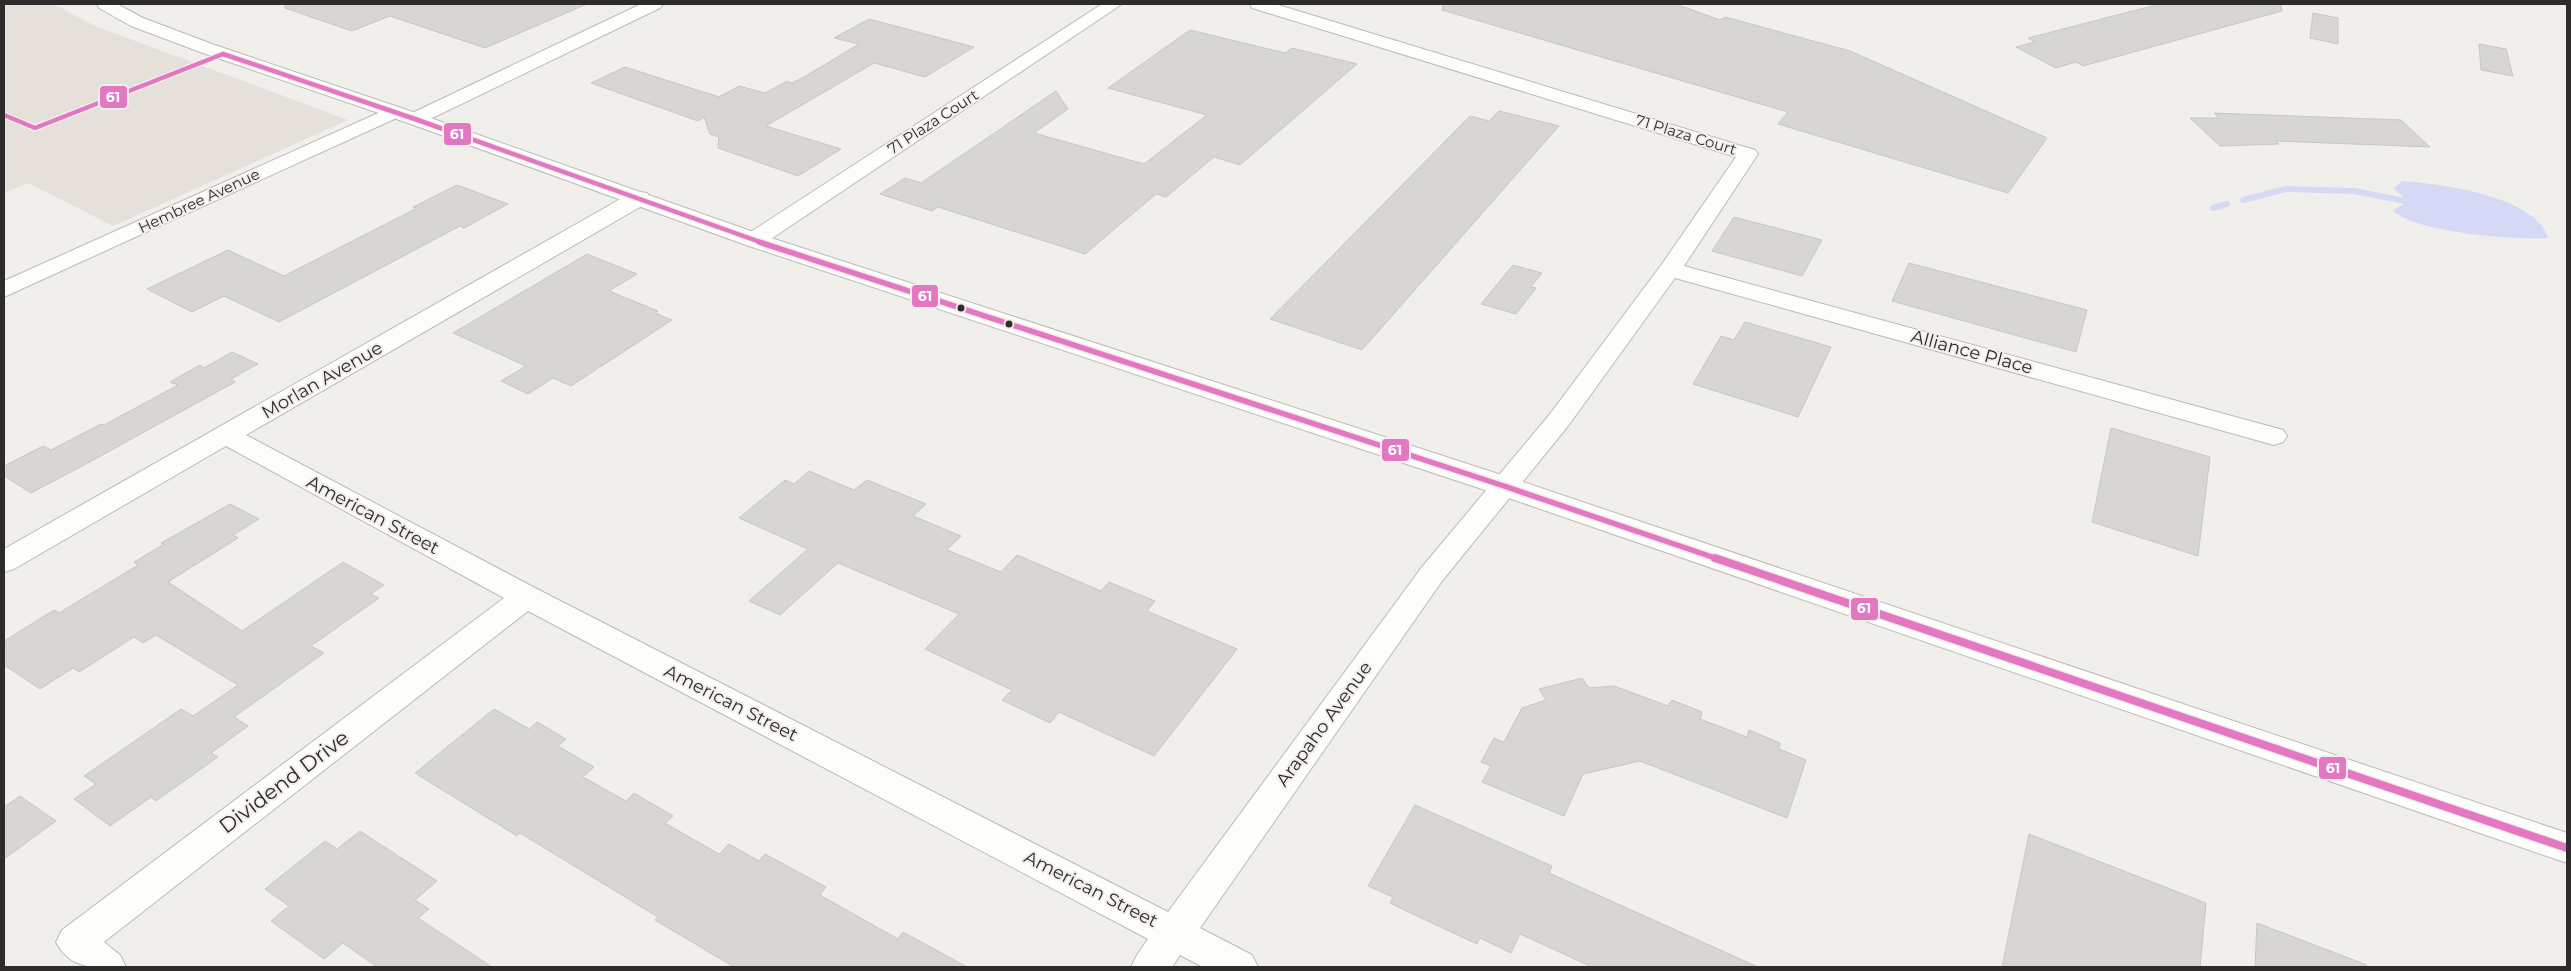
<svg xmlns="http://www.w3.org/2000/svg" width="2571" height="971" viewBox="0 0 2571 971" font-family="Montserrat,sans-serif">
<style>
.built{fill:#e5e0d9}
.water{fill:#d6d9f6}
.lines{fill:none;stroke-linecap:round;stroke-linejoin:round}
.stream{stroke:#d6d9f6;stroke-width:6}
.building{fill:#d7d6d3;stroke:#c8c7c4}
.minor-casing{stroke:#bcbab8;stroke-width:2}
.highway-casing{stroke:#bcbab8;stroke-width:2}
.minor{fill:#fdfdfc;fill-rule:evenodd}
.highway{fill:#fdfdfc;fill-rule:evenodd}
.bus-1-far2-casing{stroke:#f2efeb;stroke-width:7}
.bus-1-far1-casing{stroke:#f2efeb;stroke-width:9}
.bus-1-casing{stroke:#f2efeb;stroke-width:11}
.bus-1-far2{stroke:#e377c2;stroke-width:4.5}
.bus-1-far1{stroke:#e377c2;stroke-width:5.5}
.bus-1{stroke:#e377c2;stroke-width:8}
.bus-dot{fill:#2d2c2b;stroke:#f2efeb;stroke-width:2}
.labels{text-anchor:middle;stroke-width:4;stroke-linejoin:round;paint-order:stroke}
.far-street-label{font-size:15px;fill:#2d2c2b;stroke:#f2efeb}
.street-label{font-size:18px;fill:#2d2c2b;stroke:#f2efeb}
.near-street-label{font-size:21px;fill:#2d2c2b;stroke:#f2efeb}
.line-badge{stroke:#f2efeb;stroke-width:2}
.badge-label{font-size:14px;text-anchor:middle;font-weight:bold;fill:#fff}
</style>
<rect width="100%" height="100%" fill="#f1efec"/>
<!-- built -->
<path class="built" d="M 4,4 L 54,4 L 95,26 L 348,120 L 113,226 L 28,183 L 4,193 Z"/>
<!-- water -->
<path class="water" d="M 2402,181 C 2440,184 2535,195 2548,238 C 2519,241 2411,232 2393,210 L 2404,204 L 2406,199 L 2394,189 Z"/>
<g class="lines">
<!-- stream -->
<path class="stream" d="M 2243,200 L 2286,189 L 2354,191 L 2415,203
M 2213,208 L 2227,204"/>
</g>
<!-- building -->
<path class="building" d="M 285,4 L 587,4 L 485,48 L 390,16 L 352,31 L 285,8 Z
M 1443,4 L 1676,4 L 1720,20 L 1725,17 L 1850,51 L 2047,138 L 2008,193 L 1778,124 L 1788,112 L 1442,10 Z
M 2160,4 L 2281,4 L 2282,11 L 2083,66 L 2076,62 L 2056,68 L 2016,47 L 2035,42 L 2028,38 Z
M 2313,13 L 2338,18 L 2338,44 L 2310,38 Z
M 869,19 L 974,47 L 925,77 L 874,63 L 766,126 L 841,149 L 798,176 L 718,148 L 719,137 L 710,134 L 704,117 L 698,121 L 591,83 L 625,67 L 719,97 L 739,86 L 765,93 L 787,81 L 792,83 L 804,77 L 859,44 L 834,38 Z
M 1190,30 L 1285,53 L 1292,48 L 1357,64 L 1240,165 L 1214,157 L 1166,197 L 1156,194 L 1085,254 L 938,207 L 932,211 L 880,194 L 905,178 L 921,183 L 1056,91 L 1068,109 L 1034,133 L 1144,164 L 1207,115 L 1108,88 Z
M 2479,44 L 2506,49 L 2513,76 L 2481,70 Z
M 1499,111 L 1559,126 L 1362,350 L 1270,319 L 1470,116 L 1489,121 Z
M 2214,113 L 2401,120 L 2430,147 L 2276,141 L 2279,144 L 2220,146 L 2190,118 L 2219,118 Z
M 457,185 L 508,204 L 464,228 L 460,226 L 279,322 L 224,296 L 192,312 L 147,289 L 228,250 L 284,276 L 417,208 L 413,207 Z
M 1734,217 L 1822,240 L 1802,276 L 1712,251 Z
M 587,254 L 637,274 L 609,291 L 658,311 L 655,313 L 672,320 L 571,386 L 553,378 L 528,394 L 501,381 L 526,366 L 453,333 Z
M 1909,263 L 2087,310 L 2076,352 L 1892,301 Z
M 1513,265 L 1542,273 L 1531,287 L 1536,288 L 1516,314 L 1481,304 Z
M 1745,322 L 1831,347 L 1798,417 L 1693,384 L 1721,336 L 1734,340 Z
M 232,352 L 258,364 L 231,379 L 235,382 L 86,464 L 31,493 L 4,476 L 4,466 L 43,446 L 51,450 L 101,424 L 104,425 L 178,385 L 170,382 L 200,365 L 204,368 Z
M 2111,428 L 2210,457 L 2198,556 L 2092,522 Z
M 809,471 L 854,490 L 867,480 L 926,504 L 913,516 L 961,536 L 947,550 L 1001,572 L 1017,555 L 1101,591 L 1109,582 L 1155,601 L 1147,611 L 1237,649 L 1154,756 L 1059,712 L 1050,723 L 1002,700 L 1012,690 L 925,649 L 959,614 L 838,563 L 780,615 L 749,601 L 808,549 L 739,518 L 785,480 L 794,484 Z
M 230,504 L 259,519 L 233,535 L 238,538 L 168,582 L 242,631 L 343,562 L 384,585 L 371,594 L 379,598 L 311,646 L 324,653 L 234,717 L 248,726 L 211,753 L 218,757 L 156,801 L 151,797 L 110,826 L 74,799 L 96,784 L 84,776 L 181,709 L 193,716 L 238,685 L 156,635 L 143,643 L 134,637 L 79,672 L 73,668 L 40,689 L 4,665 L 4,641 L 54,610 L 59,613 L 138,565 L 134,562 L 164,544 L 161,543 Z
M 1582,678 L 1589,688 L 1614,686 L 1668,706 L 1672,700 L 1702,712 L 1700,719 L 1747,737 L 1749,730 L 1780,743 L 1779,749 L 1806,760 L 1787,818 L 1640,761 L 1583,774 L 1564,816 L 1482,782 L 1491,766 L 1481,762 L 1494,738 L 1504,742 L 1522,708 L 1546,700 L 1539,689 Z
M 494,709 L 529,729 L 537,722 L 566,739 L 558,746 L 594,767 L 583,777 L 626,801 L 634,793 L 673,816 L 665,823 L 719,854 L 729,844 L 759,861 L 765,854 L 826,887 L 820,895 L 850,912 L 898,939 L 903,932 L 967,967 L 734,967 L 655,920 L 658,917 L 520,833 L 517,836 L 415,773 Z
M 20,796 L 56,821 L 4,859 L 4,807 Z
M 1415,805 L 1552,866 L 1549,873 L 1758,967 L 1592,967 L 1520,934 L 1511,953 L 1480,938 L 1477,944 L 1421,918 L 1390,903 L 1393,897 L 1368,886 Z
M 360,831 L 437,881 L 415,900 L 429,909 L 418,918 L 492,967 L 377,967 L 343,943 L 324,959 L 271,921 L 289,906 L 265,889 L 325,841 L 337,849 Z
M 2029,834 L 2206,903 L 2200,967 L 2002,967 Z
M 2257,923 L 2367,965 L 2366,967 L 2255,967 Z"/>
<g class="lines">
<!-- minor casing -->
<g class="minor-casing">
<path id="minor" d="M 641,4 L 663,4 L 660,8 L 422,123 L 408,123 L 405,119 L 408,115 Z
M 1102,4 L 1122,4 L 762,245 L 754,247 L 746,245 L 743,240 L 746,235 Z
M 1250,4 L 1275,4 L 1755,150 L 1758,154 L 1684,266 L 2283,430 L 2287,436 L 2283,442 L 2274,445 L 1675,278 L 1568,426 L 1442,581 L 1200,928 L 1252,955 L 1258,967 L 1203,967 L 1180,955 L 1172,967 L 1131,967 L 1137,955 L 1148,939 L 528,611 L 104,942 L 120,955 L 126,967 C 95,967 71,971 56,942 L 62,930 L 504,598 L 226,446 L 14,569 L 4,572 L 4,549 L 631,193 L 639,192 L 647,193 L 650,198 L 647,203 L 246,435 L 537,589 L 1168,912 L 1422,567 L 1550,414 L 1662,264 L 1736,157 L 1252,8 Z
M 394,106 L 401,108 L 404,112 L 401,116 L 4,297 L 4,281 Z"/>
</g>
<!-- highway casing -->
<g class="highway-casing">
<path id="highway" d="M 97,4 L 117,4 L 143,18 L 212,44 L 422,115 L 762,235 L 1514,479 L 2567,833 L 2567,863 L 1494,493 L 746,245 L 408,123 L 200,52 L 131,26 L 99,8 Z"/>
</g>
<!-- minor -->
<use href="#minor" class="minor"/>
<!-- highway -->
<use href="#highway" class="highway"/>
<!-- bus-1-far2 casing -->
<g class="bus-1-far2-casing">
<path id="bus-1-far2" d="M 223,54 L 415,119 L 763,243
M 4,115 L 35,128 L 223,54"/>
</g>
<!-- bus-1-far1 casing -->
<g class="bus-1-far1-casing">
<path id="bus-1-far1" d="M 759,242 L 1504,486 L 1718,559"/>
</g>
<!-- bus-1 casing -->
<g class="bus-1-casing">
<path id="bus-1" d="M 1715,558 L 2567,848"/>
</g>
<!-- bus-1-far2 -->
<use href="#bus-1-far2" class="bus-1-far2"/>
<!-- bus-1-far1 -->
<use href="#bus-1-far1" class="bus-1-far1"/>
<!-- bus-1 -->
<use href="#bus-1" class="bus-1"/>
</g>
<!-- markers -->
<g class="bus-dot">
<circle cx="961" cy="308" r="4.5"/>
<circle cx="1009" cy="324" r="4.5"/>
</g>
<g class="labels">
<!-- far-street labels -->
<g class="far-street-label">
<text transform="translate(933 122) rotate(-33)" y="5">71 Plaza Court</text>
<text transform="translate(1686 135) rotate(17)" y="5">71 Plaza Court</text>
<text transform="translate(199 201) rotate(-25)" y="5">Hembree Avenue</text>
</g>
<!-- street labels -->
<g class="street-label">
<text transform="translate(1972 352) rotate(15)" y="6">Alliance Place</text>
<text transform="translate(322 380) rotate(-30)" y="6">Morlan Avenue</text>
<text transform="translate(373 515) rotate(28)" y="6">American Street</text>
<text transform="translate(731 703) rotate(27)" y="6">American Street</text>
<text transform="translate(1324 724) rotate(-54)" y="6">Arapaho Avenue</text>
<text transform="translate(1091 889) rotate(27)" y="6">American Street</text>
</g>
<!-- near-street labels -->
<g class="near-street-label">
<text transform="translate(284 782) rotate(-37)" y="7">Dividend Drive</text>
</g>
</g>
<g class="line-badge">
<rect x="99" y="85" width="29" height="24" rx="5" fill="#e377c2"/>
<rect x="443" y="122" width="29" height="24" rx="5" fill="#e377c2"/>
<rect x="911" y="284" width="28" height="24" rx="5" fill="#e377c2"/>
<rect x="1381" y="438" width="29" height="24" rx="5" fill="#e377c2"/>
<rect x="1850" y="597" width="29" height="24" rx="5" fill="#e377c2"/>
<rect x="2318" y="756" width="29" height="24" rx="5" fill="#e377c2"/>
</g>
<g class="badge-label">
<text x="113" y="102">61</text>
<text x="457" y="139">61</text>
<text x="925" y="301">61</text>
<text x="1395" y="455">61</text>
<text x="1864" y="613">61</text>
<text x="2333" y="773">61</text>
</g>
<!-- border -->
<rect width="2571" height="971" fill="none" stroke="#2d2c2b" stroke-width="10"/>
</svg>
